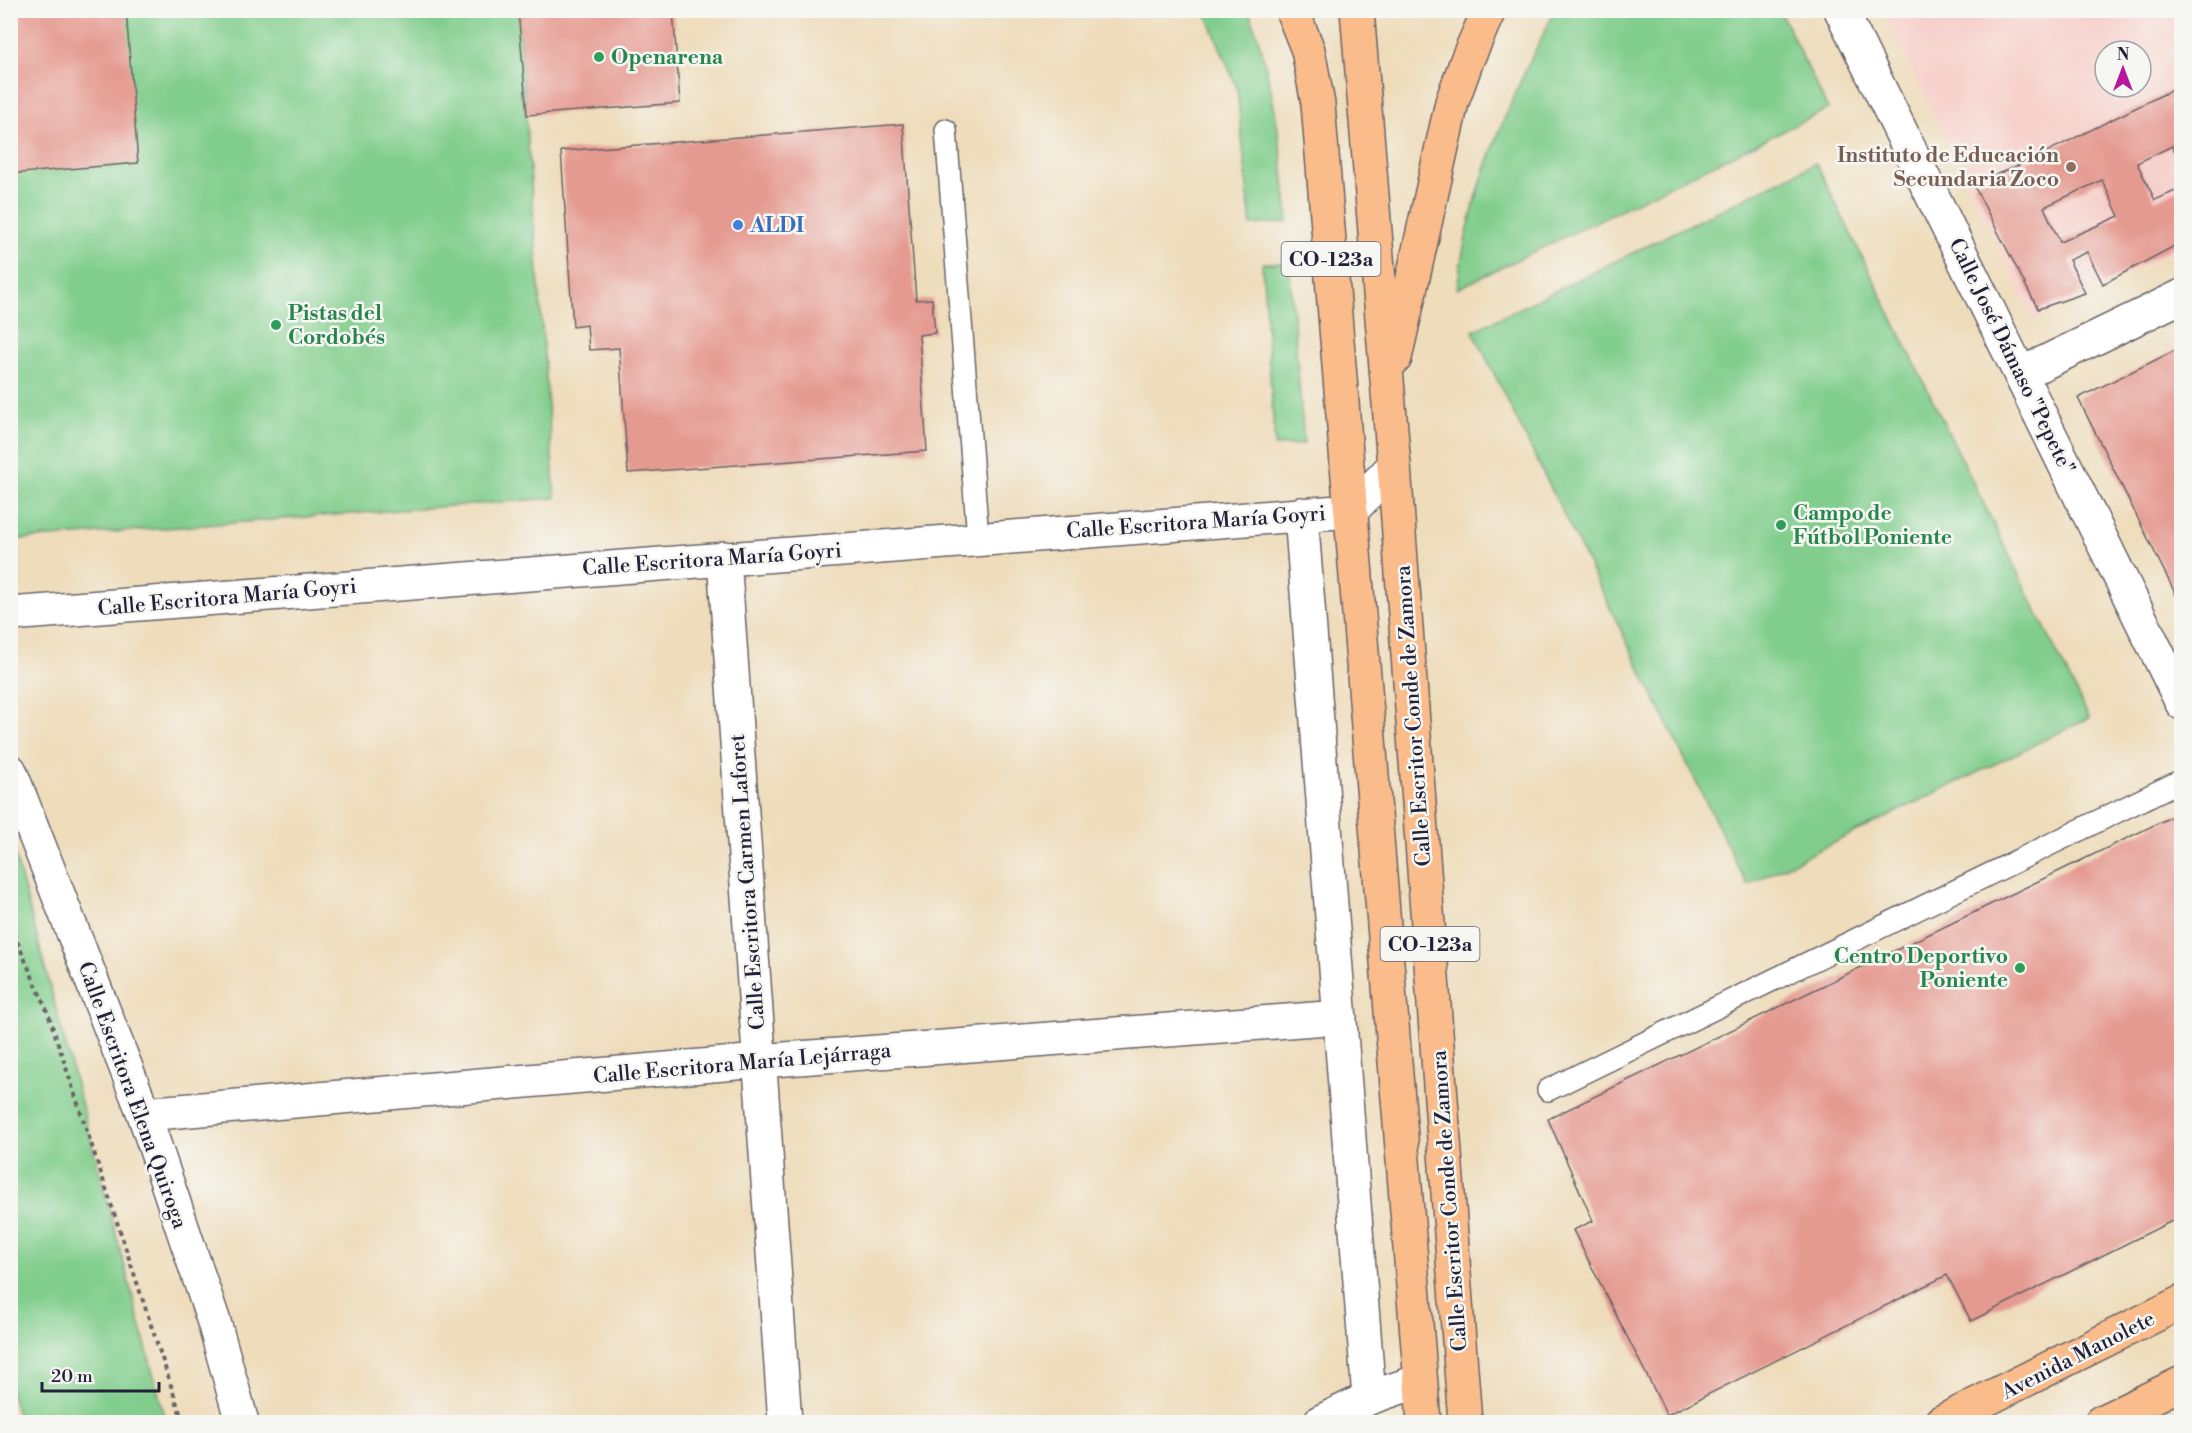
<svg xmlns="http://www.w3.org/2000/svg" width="2192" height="1433" viewBox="0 0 2192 1433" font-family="'Libre Bodoni',serif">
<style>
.built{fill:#f7d0cb;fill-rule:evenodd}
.green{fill:#81ce8c;stroke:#527864;stroke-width:1.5}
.building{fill:#e59a90;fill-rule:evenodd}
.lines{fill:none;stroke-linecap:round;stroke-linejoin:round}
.service-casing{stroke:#696367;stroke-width:24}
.minor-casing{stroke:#696367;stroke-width:36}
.primary-casing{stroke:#696367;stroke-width:36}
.path{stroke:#696367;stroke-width:4;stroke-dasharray:4.5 4.5;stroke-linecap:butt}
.service{stroke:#fff;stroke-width:21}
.minor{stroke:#fff;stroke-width:33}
.primary{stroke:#fabc8b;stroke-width:33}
.leisure-dot{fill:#2e9e5b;stroke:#f6f6f2;stroke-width:2}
.education-dot{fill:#8d6e63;stroke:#f6f6f2;stroke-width:2}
.shop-dot{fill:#3f7fe0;stroke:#f6f6f2;stroke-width:2}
.labels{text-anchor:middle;stroke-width:5;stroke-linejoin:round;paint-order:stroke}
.shield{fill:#f6f6f2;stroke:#626272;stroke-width:1.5}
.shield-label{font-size:20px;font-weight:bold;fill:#22223b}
.leisure-label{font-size:21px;font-weight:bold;fill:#27864d;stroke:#f6f6f2;text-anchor:start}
.education-label{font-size:21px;font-weight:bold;fill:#785e54;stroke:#f6f6f2;text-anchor:end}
.shop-label{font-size:21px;font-weight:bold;fill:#366cbe;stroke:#f6f6f2;text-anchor:start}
.street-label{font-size:21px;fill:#22223b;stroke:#f6f6f2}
</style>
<rect width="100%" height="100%" fill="#f6f6f2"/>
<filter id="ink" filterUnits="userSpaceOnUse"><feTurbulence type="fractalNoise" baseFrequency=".0167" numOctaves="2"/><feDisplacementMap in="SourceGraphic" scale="12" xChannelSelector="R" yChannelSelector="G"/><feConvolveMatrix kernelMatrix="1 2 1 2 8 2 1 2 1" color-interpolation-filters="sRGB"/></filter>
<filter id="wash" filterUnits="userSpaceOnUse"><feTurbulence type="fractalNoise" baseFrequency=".008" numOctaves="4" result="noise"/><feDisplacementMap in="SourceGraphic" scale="24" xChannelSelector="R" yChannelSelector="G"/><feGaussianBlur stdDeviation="1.35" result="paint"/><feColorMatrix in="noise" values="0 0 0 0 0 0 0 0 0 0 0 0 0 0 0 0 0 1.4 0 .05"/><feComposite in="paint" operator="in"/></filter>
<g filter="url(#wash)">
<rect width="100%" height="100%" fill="#eedcba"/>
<!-- built -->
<path class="built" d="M 1883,11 L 2181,11 L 2181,247 L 2034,320 ZM 2105,51 L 2141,51 L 2141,87 L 2105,87 Z"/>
<!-- green -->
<path class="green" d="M 11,11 L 518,11 L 555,498 L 11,540 Z
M 1205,11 L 1249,11 C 1274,80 1282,149 1288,222 L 1251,225 L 1237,88 Z
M 1555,11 L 1780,11 L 1828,109 L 1457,289 C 1469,191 1510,98 1555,11 Z
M 1816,163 L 2089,718 L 1747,885 L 1473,331 Z
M 1262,263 L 1289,263 L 1304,444 L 1275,446 Z
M 11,840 L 166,1422 L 20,1422 L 11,1396 Z"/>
<g id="blocks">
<!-- building -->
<path class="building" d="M 10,10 L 126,10 L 138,163 L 10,174 Z
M 518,10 L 673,10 L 680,103 L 527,115 Z
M 2182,85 L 2182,165 L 2172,146 L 2137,163 L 2155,200 L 2182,188 L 2182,242 L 2103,284 L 2087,252 L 2069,260 L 2085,293 L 2038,309 L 1973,184 L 2022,164 ZM 2102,180 L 2119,216 L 2060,242 L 2044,207 Z
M 903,124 L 916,300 L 932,299 L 935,333 L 919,335 L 927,451 L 628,473 L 619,348 L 589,350 L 587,325 L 573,327 L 561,151 Z
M 2182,347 L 2182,426 L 2179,428 L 2182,433 L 2182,607 L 2078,398 Z
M 2179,813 L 2182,818 L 2182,1216 L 1971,1321 L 1947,1275 L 1667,1415 L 1573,1230 L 1593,1221 L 1548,1119 Z"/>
</g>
</g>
<g filter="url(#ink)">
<use href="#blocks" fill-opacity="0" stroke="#696367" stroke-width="1.5"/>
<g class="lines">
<!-- service casing -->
<g class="service-casing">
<path id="service" d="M 946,130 L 978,538
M 1548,1090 L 2182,780"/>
</g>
<!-- minor casing -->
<g class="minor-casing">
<path id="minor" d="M 1841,10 L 2182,703
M 2021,374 L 2182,296
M 1301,514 L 1369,1398
M 724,558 L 785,1422
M 10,614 L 1351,511 L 1394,466
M 10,771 L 144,1114 L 214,1322 L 242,1422
M 144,1114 L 759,1061 L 1340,1017
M 1320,1422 L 1369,1398 L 1419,1381"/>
</g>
<!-- primary casing -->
<g class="primary-casing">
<path id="primary" d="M 1292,10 L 1308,50 L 1318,104 L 1424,1422
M 1357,10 L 1394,466 L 1465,1422
M 1395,358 L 1452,102 L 1467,60 L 1489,10
M 1941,1422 L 2182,1302
M 2101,1422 L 2182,1383"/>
</g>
<!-- path -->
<path class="path" d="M 10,925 L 48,1013 L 183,1422"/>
<!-- service -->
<use href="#service" class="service"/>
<!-- minor -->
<use href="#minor" class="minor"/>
<!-- primary -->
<use href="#primary" class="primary"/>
</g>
</g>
<!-- markers -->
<g class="leisure-dot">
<circle cx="599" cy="57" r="6"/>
<circle cx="276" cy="325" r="6"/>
<circle cx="1781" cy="525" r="6"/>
<circle cx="2020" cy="968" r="6"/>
</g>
<circle class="education-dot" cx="2071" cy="167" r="6"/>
<circle class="shop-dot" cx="738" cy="225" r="6"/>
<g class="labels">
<!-- shield labels -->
<g class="shield">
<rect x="1281.5" y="242" width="99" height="34" rx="4.5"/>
<rect x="1380.5" y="927" width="99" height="34" rx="4.5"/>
</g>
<g class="shield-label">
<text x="1331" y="266">CO-123a</text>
<text x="1430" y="951">CO-123a</text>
</g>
<!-- leisure labels -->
<g class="leisure-label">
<text x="611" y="64">Openarena</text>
<text x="288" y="320">Pistas del<tspan x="288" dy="24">Cordobés</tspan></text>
<text x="1793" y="520">Campo de<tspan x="1793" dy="24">Fútbol Poniente</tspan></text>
<text x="2008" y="963" text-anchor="end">Centro Deportivo<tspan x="2008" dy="24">Poniente</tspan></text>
</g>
<!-- education labels -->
<g class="education-label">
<text x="2059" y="162">Instituto de Educación<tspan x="2059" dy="24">Secundaria Zoco</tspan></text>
</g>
<!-- shop labels -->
<g class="shop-label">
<text x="750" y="232">ALDI</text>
</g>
<!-- street labels -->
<g class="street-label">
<text transform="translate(2012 356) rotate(64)" y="7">Calle José Dámaso "Pepete"</text>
<text transform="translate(1196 522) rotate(-4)" y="7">Calle Escritora María Goyri</text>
<text transform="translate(712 559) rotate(-4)" y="7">Calle Escritora María Goyri</text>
<text transform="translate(227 597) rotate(-5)" y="7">Calle Escritora María Goyri</text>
<text transform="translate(1413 716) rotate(-94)" y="7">Calle Escritor Conde de Zamora</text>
<text transform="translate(747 882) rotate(-94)" y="7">Calle Escritora Carmen Laforet</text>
<text transform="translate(742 1063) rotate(-5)" y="7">Calle Escritora María Lejárraga</text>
<text transform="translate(133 1095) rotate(70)" y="7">Calle Escritora Elena Quiroga</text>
<text transform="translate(1449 1201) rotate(-94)" y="7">Calle Escritor Conde de Zamora</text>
<text transform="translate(2078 1355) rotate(-27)" y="7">Avenida Manolete</text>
</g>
</g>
<!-- margin -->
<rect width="2192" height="1433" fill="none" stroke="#f6f6f2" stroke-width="36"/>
<!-- north arrow -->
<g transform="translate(2123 69)"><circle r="28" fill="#f6f6f2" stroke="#a1a1a9" stroke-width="1.5"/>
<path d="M0-4.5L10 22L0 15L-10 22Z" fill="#b5179e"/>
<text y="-9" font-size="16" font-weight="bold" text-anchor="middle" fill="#22223b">N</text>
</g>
<!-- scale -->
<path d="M42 1382v9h117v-9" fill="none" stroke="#22223b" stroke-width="3"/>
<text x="51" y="1382" font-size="18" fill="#22223b" stroke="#f6f6f2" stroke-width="4.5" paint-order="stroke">20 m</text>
</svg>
